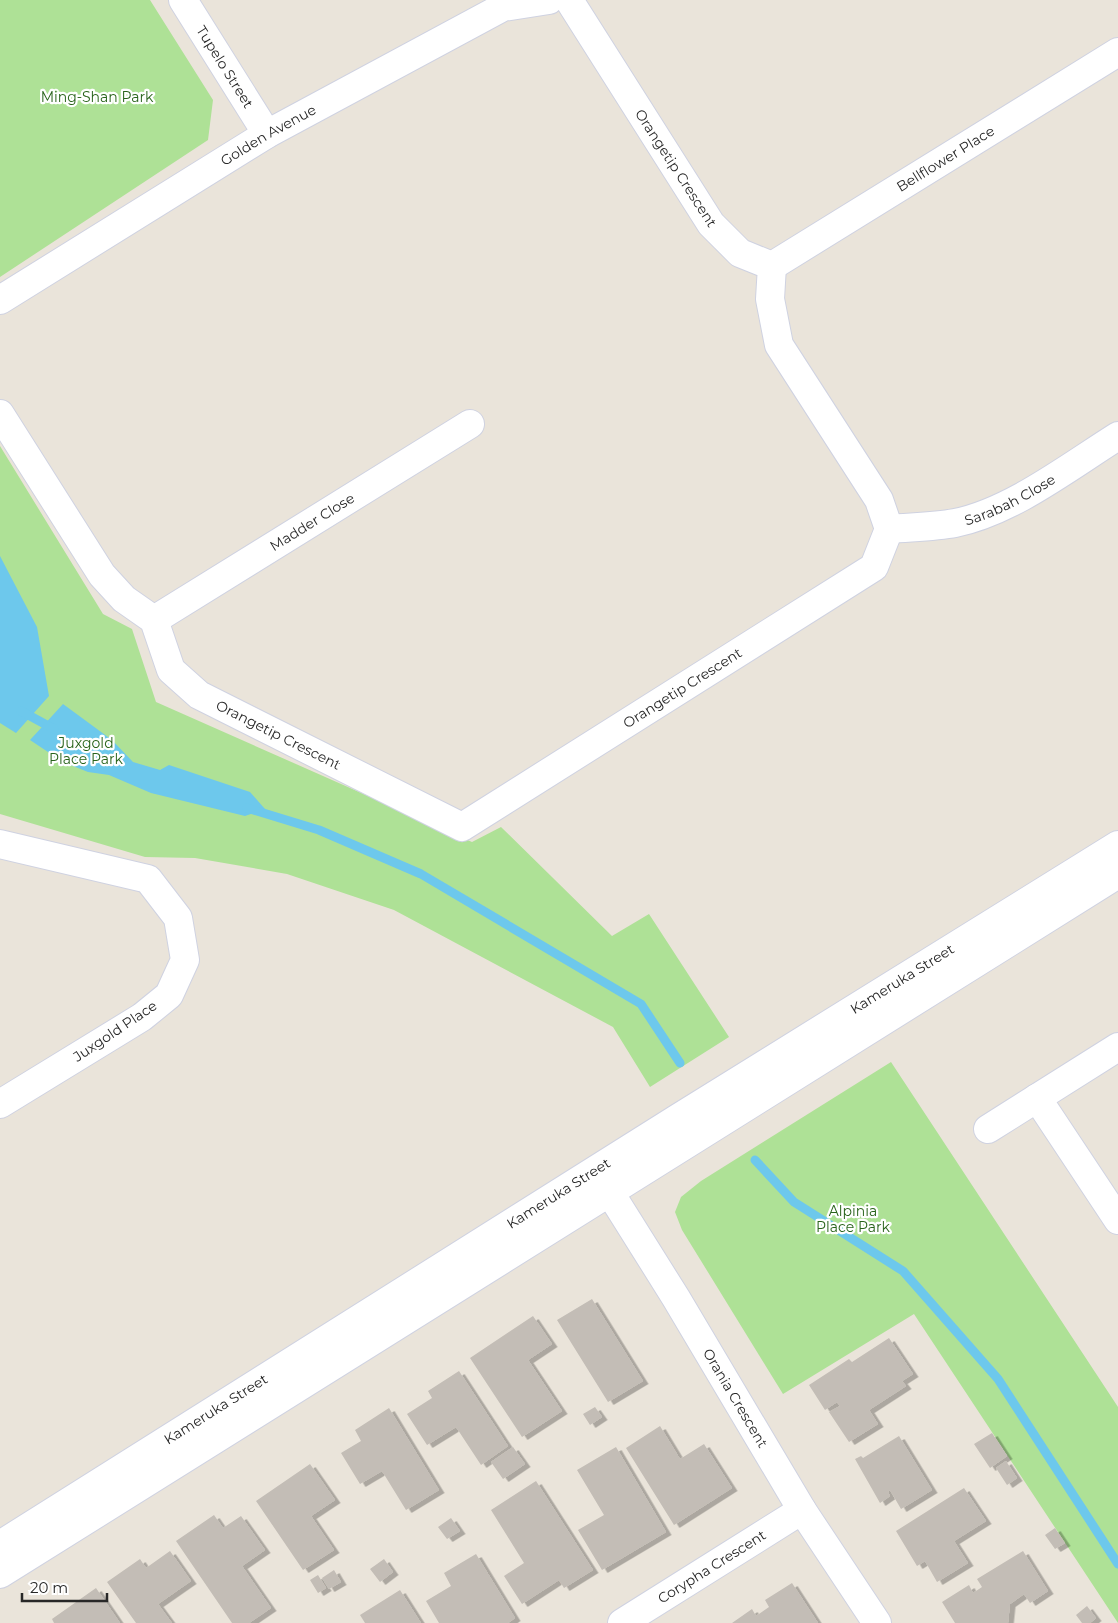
<svg xmlns="http://www.w3.org/2000/svg" width="1118" height="1623" viewBox="0 0 1118 1623" font-family="Montserrat,sans-serif">
<style>
.green{fill:#aee196}
.water{fill:#6dc8ec}
.lines{fill:none;stroke-linecap:round;stroke-linejoin:round}
.stream{stroke:#6dc8ec;stroke-width:9}
.building{fill:#c3bdb6;filter:url(#shadow)}
.street-casing{stroke:#cfd2e1;stroke-width:30}
.secondary-casing{stroke:#cfd2e1;stroke-width:30}
.street{stroke:#fff;stroke-width:28}
.secondary{stroke:#fff;stroke-width:28}
.labels{text-anchor:middle;stroke-width:4.5;stroke-linejoin:round;paint-order:stroke}
.street-label{font-size:14px;fill:#282828;stroke:#fff}
.park-label{font-size:14px;fill:#28631a;stroke:#fff}
</style>
<defs>
<filter id="shadow"><feDropShadow dx="5.5" dy="3" stdDeviation="0" flood-color="#0004"/></filter>
</defs>
<rect width="100%" height="100%" fill="#eae4da"/>
<!-- green -->
<path class="green" d="M 0,0 L 150,0 L 213,100 L 208,140 L 0,277 Z
M 0,446 L 103,614 L 132,629 L 156,702 L 472,842 L 501,827 L 612,936 L 649,914 L 729,1037 L 650,1087 L 613,1027 L 394,910 L 287,874 L 195,858 L 145,857 L 0,814 Z
M 891,1062 L 1118,1407 L 1118,1623 L 914,1314 L 783,1394 L 682,1230 L 675,1212 L 681,1197 L 701,1181 Z"/>
<!-- water -->
<path class="water" d="M 0,556 L 37,627 L 49,696 L 16,733 L 0,723 Z
M 63,704 L 112,740 L 133,762 L 160,770 L 169,765 L 250,792 L 265,809 L 245,816 L 151,793 L 109,775 L 88,772 L 63,762 L 30,740 Z"/>
<g class="lines">
<!-- stream -->
<path class="stream" d="M 21,711 L 54,729
M 247,808 L 319,830 L 421,874 L 641,1004 L 680,1063
M 755,1160 L 794,1202 L 903,1271 L 998,1379 L 1118,1564"/>
</g>
<!-- building -->
<path class="building" d="M 592,1299 L 643,1381 L 608,1402 L 557,1320 Z
M 533,1316 L 552,1344 L 528,1360 L 562,1411 L 522,1437 L 470,1358 Z
M 889,1338 L 913,1374 L 902,1381 L 906,1386 L 869,1410 L 878,1424 L 849,1442 L 829,1412 L 840,1406 L 837,1402 L 825,1410 L 809,1385 L 849,1359 L 852,1362 Z
M 459,1371 L 508,1446 L 481,1465 L 456,1427 L 427,1445 L 407,1414 L 432,1398 L 428,1391 Z
M 595,1407 L 602,1417 L 590,1425 L 583,1414 Z
M 389,1408 L 439,1490 L 406,1510 L 382,1471 L 360,1484 L 341,1453 L 361,1441 L 355,1430 Z
M 660,1426 L 680,1459 L 704,1444 L 732,1488 L 674,1525 L 626,1448 Z
M 992,1433 L 1007,1456 L 990,1468 L 974,1444 Z
M 899,1436 L 932,1490 L 901,1509 L 890,1490 L 888,1492 L 890,1496 L 880,1503 L 855,1459 L 861,1456 L 863,1458 Z
M 513,1447 L 525,1464 L 503,1479 L 491,1462 Z
M 616,1447 L 666,1532 L 602,1570 L 578,1530 L 604,1515 L 577,1470 Z
M 1006,1461 L 1017,1478 L 1007,1485 L 996,1468 Z
M 310,1464 L 335,1500 L 311,1516 L 334,1550 L 303,1570 L 256,1501 Z
M 536,1481 L 593,1570 L 564,1588 L 559,1580 L 522,1604 L 504,1576 L 524,1563 L 491,1510 Z
M 964,1488 L 986,1521 L 954,1541 L 968,1563 L 937,1582 L 925,1561 L 917,1566 L 896,1531 Z
M 214,1515 L 223,1528 L 241,1516 L 265,1550 L 242,1566 L 271,1608 L 249,1623 L 232,1623 L 176,1541 Z
M 451,1518 L 460,1531 L 447,1539 L 438,1527 Z
M 1055,1528 L 1065,1543 L 1055,1549 L 1045,1535 Z
M 170,1551 L 191,1581 L 158,1604 L 172,1623 L 136,1623 L 107,1582 L 140,1559 L 146,1568 Z
M 1023,1551 L 1048,1591 L 1030,1603 L 1024,1594 L 1010,1604 L 1008,1623 L 955,1623 L 942,1602 L 969,1585 L 973,1593 L 982,1587 L 977,1579 Z
M 476,1554 L 515,1618 L 508,1623 L 439,1623 L 426,1601 L 451,1586 L 444,1573 Z
M 384,1559 L 393,1572 L 380,1582 L 370,1569 Z
M 334,1570 L 341,1582 L 329,1589 L 322,1578 Z
M 318,1575 L 326,1588 L 318,1593 L 310,1580 Z
M 792,1583 L 818,1623 L 732,1623 L 752,1609 L 756,1616 L 769,1607 L 765,1600 Z
M 96,1588 L 120,1623 L 54,1623 L 52,1619 Z
M 400,1590 L 421,1623 L 365,1623 L 360,1615 Z
M 1087,1606 L 1096,1618 L 1090,1623 L 1082,1623 L 1076,1615 Z"/>
<g class="lines">
<!-- street casing -->
<g class="street-casing">
<g id="street">
<path id="s1" d="M 183,0 L 267,134"/>
<path id="s2" d="M 772,266 L 1118,52"/>
<path id="s3" d="M 0,300 L 267,134 L 503,7 L 549,0"/>
<path id="s4" d="M 0,414 L 102,575 L 124,599 L 154,620 L 171,670 L 199,695 L 462,827 L 874,567 L 889,529 L 879,500 L 779,345 L 770,299 L 772,266 L 740,253 L 711,224 L 569,0"/>
<path id="s5" d="M 889,529 C 911,527 934,527 955,523 C 1011,512 1070,466 1118,436"/>
<path id="s6" d="M 154,620 L 470,424"/>
<path d="M 0,844 L 148,879 L 178,918 L 185,960 L 169,995 L 142,1017 L 0,1104"/>
<path d="M 1037,1098 L 1118,1220"/>
<path d="M 988,1129 L 1118,1047"/>
<path id="s7" d="M 597,1172 L 676,1298 L 802,1510 L 877,1623"/>
<path id="s8" d="M 622,1623 L 802,1510"/>
</g>
</g>
<!-- secondary casing -->
<g class="secondary-casing">
<g id="secondary">
<path id="s9" d="M 0,1545 L 678,1118 L 1118,845"/>
<path d="M 0,1574 L 1118,874"/>
</g>
</g>
<!-- street -->
<use href="#street" class="street"/>
<!-- secondary -->
<use href="#secondary" class="secondary"/>
</g>
<g class="labels">
<!-- street labels -->
<g class="street-label">
<text dy="5" stroke="none"><textPath href="#s1" startOffset="79">Tupelo Street</textPath></text>
<text dy="5" stroke="none"><textPath href="#s3" startOffset="315">Golden Avenue</textPath></text>
<text dy="5" stroke="none"><textPath href="#s2" startOffset="204">Bellflower Place</textPath></text>
<text transform="translate(676 168) rotate(57)" y="5">Orangetip Crescent</text>
<text dy="5" stroke="none"><textPath href="#s5" startOffset="126">Sarabah Close</textPath></text>
<text dy="5" stroke="none"><textPath href="#s6" startOffset="186">Madder Close</textPath></text>
<text dy="5" stroke="none"><textPath href="#s4" startOffset="905">Orangetip Crescent</textPath></text>
<text dy="5" stroke="none"><textPath href="#s4" startOffset="439">Orangetip Crescent</textPath></text>
<text dy="5" stroke="none"><textPath href="#s9" startOffset="1065">Kameruka Street</textPath></text>
<text transform="translate(115 1031) rotate(-34)" y="5">Juxgold Place</text>
<text dy="5" stroke="none"><textPath href="#s9" startOffset="660">Kameruka Street</textPath></text>
<text dy="5" stroke="none"><textPath href="#s7" startOffset="265">Orania Crescent</textPath></text>
<text dy="5" stroke="none"><textPath href="#s9" startOffset="255">Kameruka Street</textPath></text>
<text dy="5" stroke="none"><textPath href="#s8" startOffset="106">Corypha Crescent</textPath></text>
</g>
<!-- park labels -->
<g class="park-label">
<text x="97" y="102">Ming-Shan Park</text>
<text x="86" y="748">Juxgold<tspan x="86" dy="16">Place Park</tspan></text>
<text x="853" y="1216">Alpinia<tspan x="853" dy="16">Place Park</tspan></text>
</g>
</g>
<!-- scale -->
<path d="M22 1593v8h85v-8" fill="none" stroke="#282828" stroke-width="2.5"/>
<text x="30" y="1593" font-size="15" fill="#282828" stroke="#ffffff" stroke-width="4" paint-order="stroke">20 m</text>
</svg>
